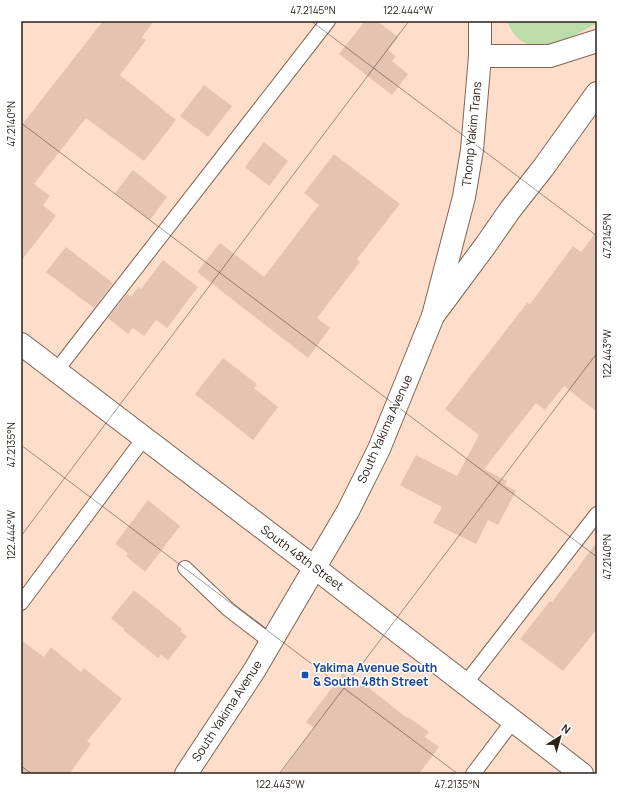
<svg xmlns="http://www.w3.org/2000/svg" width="618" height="795" viewBox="0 0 618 795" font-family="Manrope,sans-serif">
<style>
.green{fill:#baddaa}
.building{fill:#e4c4b1}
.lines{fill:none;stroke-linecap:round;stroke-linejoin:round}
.service-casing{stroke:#806453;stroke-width:16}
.minor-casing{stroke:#806453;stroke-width:24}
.secondary-casing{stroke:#806453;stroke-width:24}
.service{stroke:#fff;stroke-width:14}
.minor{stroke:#fff;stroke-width:22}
.secondary{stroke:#fff;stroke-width:22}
.ticks{fill:none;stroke:#2d211a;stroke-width:1;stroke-opacity:0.45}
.transit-dot{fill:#1a4fb4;stroke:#fff;stroke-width:1.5}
.labels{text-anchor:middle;stroke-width:3;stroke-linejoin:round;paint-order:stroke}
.street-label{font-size:12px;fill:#2d211a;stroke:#fff}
.transit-label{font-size:12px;font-weight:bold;fill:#164399;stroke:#fff;text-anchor:start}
.neatline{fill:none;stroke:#2d211a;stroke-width:1.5}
.ticks-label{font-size:10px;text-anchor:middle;fill:#2d211a}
</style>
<rect width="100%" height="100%" fill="#ffddcb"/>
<!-- green -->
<path class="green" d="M 507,21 L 597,21 L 597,23 C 569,39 524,66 507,21 Z"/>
<!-- building -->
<path class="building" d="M 103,21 L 154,21 L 142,37 L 146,40 L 120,75 L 176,120 L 144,161 L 86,118 L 34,184 L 50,196 L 43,205 L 56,216 L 21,261 L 21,126 Z
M 365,21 L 377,21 L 398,37 L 388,50 L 396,56 L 392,61 L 408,74 L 392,95 L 339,54 Z
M 204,85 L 232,106 L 208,137 L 180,116 Z
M 264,142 L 288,161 L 269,186 L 245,167 Z
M 334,154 L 400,204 L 357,259 L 360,262 L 317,318 L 330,328 L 308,358 L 197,272 L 220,243 L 264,277 L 319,205 L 304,193 Z
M 133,170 L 167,197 L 150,220 L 115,193 Z
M 597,231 L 597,412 L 564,386 L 545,410 L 536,403 L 484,469 L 507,481 L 505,485 L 516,491 L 498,525 L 488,520 L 476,544 L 433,523 L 442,507 L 400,485 L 416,455 L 457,476 L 479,435 L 445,409 L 527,303 L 530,304 L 573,246 L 581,252 Z
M 66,247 L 113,283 L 94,308 L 46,272 Z
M 163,260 L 198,287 L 167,328 L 156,320 L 144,336 L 133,328 L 128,334 L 108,318 L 127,294 L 131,297 L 138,287 L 141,289 Z
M 223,358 L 257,384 L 254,388 L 278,407 L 253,440 L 195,394 Z
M 148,500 L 180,526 L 145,572 L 126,556 L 128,553 L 115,544 Z
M 597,542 L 597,629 L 563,671 L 520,639 L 550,601 L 552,602 Z
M 134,590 L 182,629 L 180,631 L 187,636 L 168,660 L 161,655 L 158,658 L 123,630 L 124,629 L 111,618 Z
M 21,640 L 44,657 L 51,647 L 81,672 L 84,668 L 122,699 L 87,741 L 91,744 L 69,774 L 21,774 Z
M 343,673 L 356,684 L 359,680 L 407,718 L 408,717 L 429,732 L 425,737 L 439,747 L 419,774 L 280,774 L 314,728 L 306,722 Z"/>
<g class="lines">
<!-- service casing -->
<g class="service-casing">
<path id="service" d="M 56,371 L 328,21
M 185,568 L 228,609 L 271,642
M 21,603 L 144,438
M 465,684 L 597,514
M 473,774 L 513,721"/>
</g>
<!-- minor casing -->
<g class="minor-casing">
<path id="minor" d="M 480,56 L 550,56 L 597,41
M 433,316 L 485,246 L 510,210 L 543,168 L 597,93"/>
</g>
<!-- secondary casing -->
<g class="secondary-casing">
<path id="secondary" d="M 21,344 L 315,568 L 582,774
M 186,774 L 254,671 L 348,511 L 379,449 L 433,316 L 464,197 L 472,150 L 480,56 L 480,21"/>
</g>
<!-- service -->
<use href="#service" class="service"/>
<!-- minor -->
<use href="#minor" class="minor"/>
<!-- secondary -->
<use href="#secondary" class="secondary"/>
</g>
<!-- ticks -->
<path class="ticks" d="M 311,21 L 597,236M 21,123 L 597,557M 21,445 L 458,774M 21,536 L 409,21M 21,766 L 32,774M 279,774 L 597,353"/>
<!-- markers -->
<rect class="transit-dot" x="301" y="671" width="8" height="8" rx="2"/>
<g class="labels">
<!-- street labels -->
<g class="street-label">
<text transform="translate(472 134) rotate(-84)" y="4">Thomp Yakim Trans</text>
<text transform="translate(385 429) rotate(-66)" y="4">South Yakima Avenue</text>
<text transform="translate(302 558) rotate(37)" y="4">South 48th Street</text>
<text transform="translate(227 711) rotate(-57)" y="4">South Yakima Avenue</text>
</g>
<!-- transit labels -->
<g class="transit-label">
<text x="313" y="672">Yakima Avenue South<tspan x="313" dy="14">&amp; South 48th Street</tspan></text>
</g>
</g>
<!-- border -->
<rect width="618" height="795" fill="none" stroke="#ffffff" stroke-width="44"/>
<!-- north arrow -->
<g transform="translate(560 737) rotate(37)" stroke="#ffffff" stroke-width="3" paint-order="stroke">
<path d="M0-3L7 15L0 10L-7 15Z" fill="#2d211a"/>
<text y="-6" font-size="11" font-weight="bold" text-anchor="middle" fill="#2d211a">N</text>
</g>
<rect x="22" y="22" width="574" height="751" class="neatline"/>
<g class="ticks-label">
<text x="313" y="14">47.2145°N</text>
<text x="408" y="14">122.444°W</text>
<text transform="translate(11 124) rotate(-90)" y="4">47.2140°N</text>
<text transform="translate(607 236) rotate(-90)" y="4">47.2145°N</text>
<text transform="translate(607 354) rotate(-90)" y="4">122.443°W</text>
<text transform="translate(11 445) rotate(-90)" y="4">47.2135°N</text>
<text transform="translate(11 535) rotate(-90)" y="4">122.444°W</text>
<text transform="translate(607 557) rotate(-90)" y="4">47.2140°N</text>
<text x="280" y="788">122.443°W</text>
<text x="457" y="788">47.2135°N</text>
</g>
</svg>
